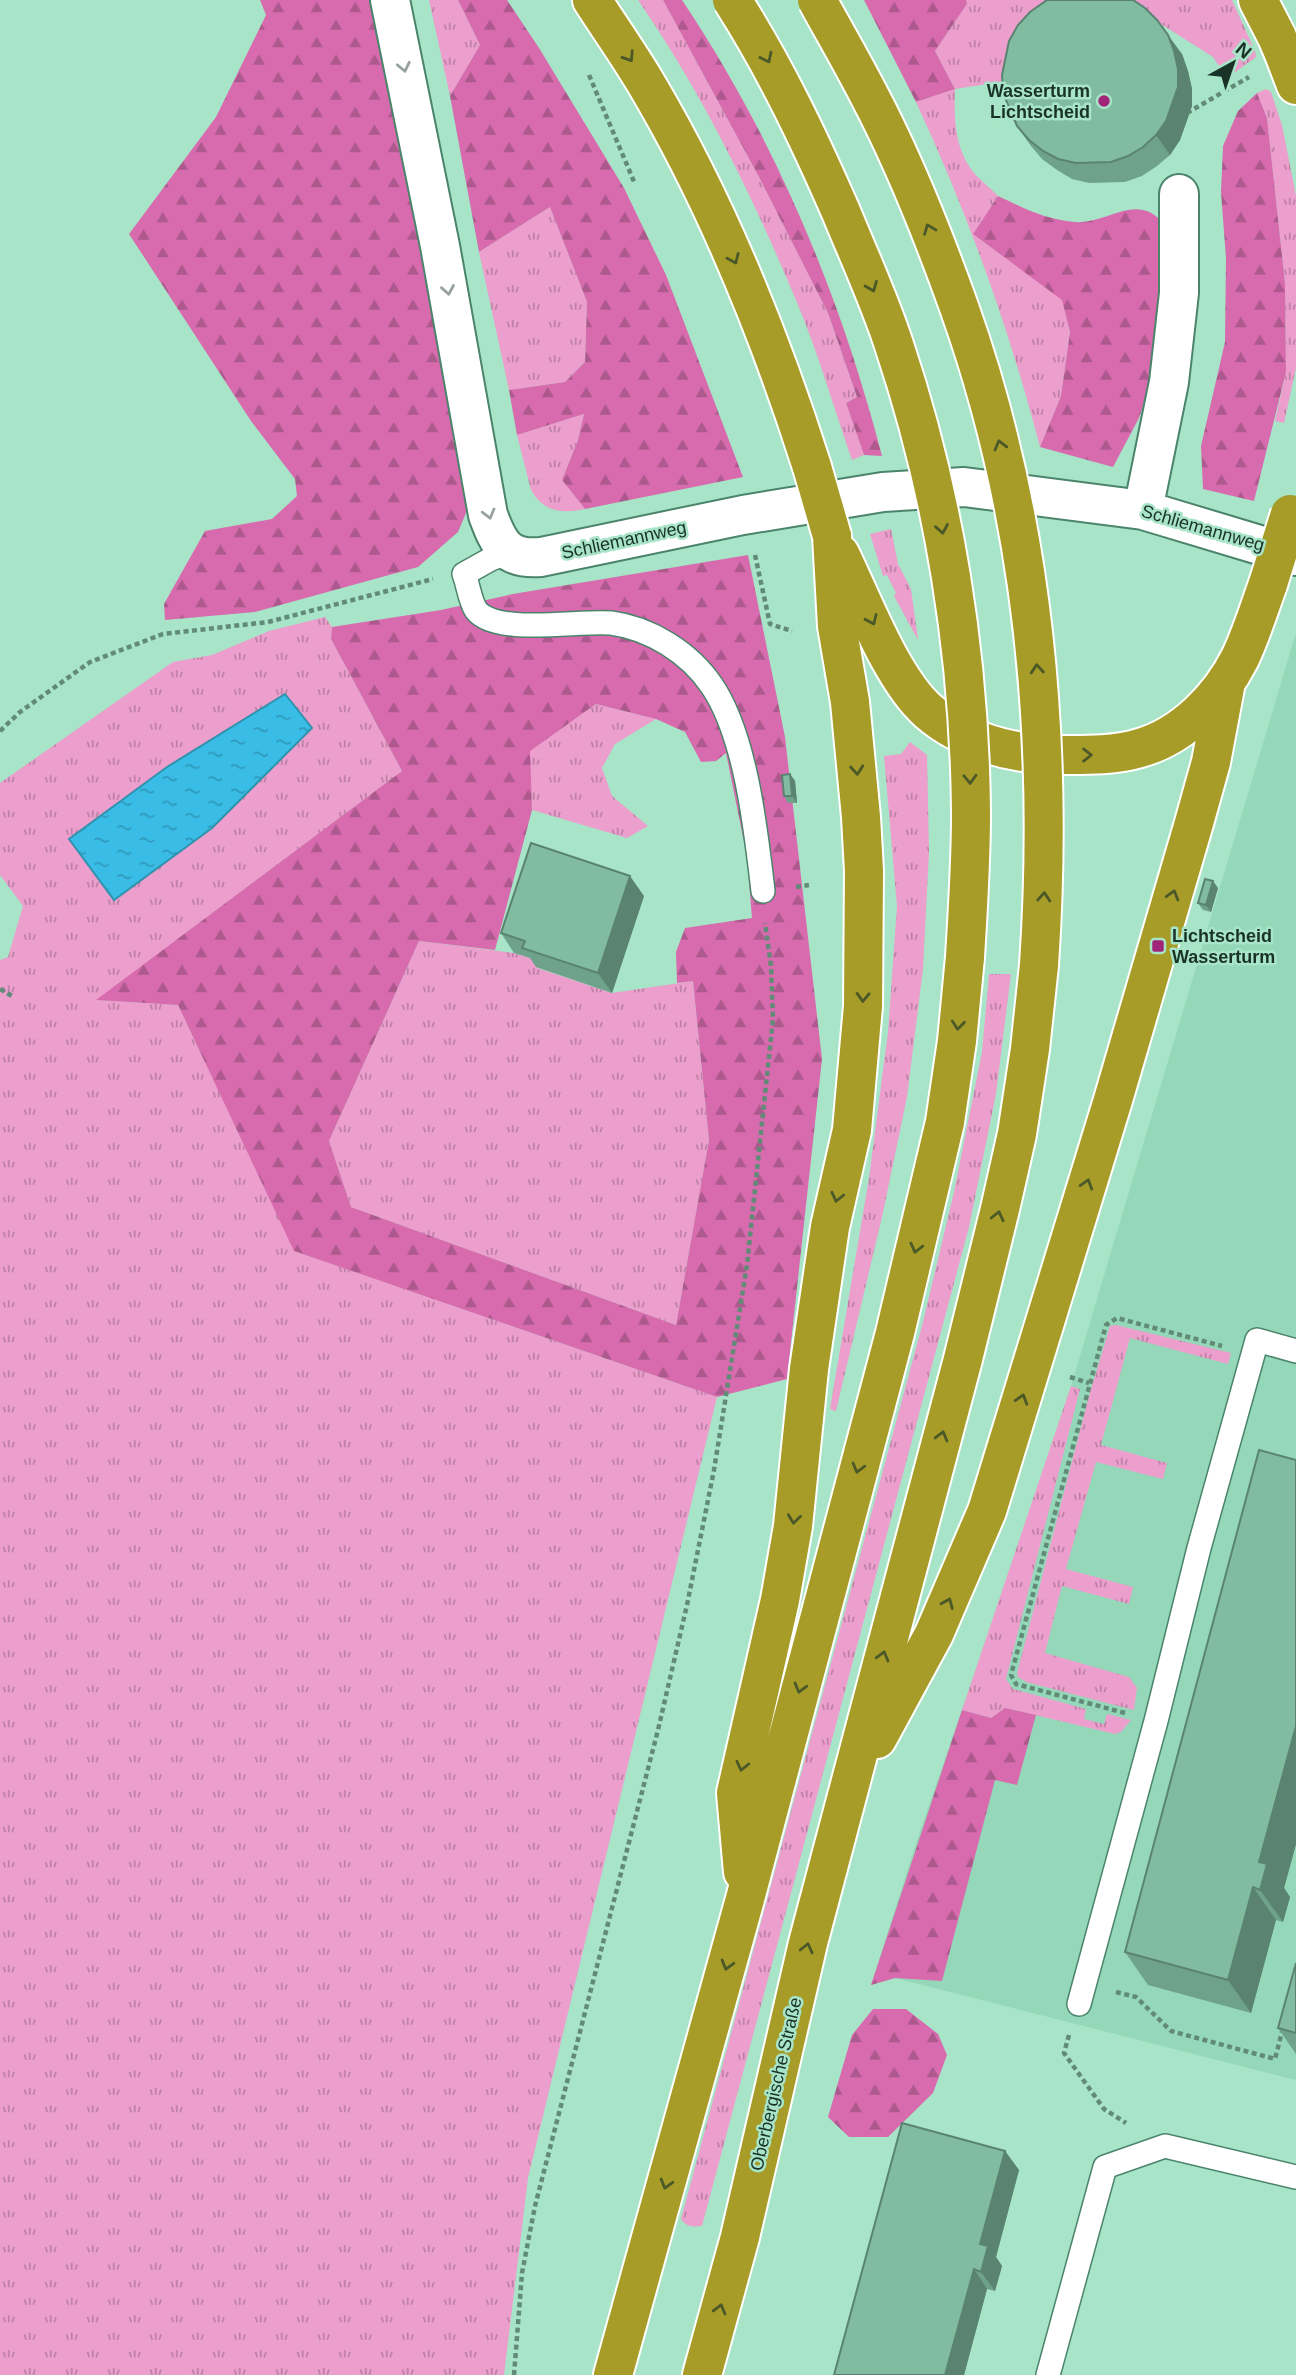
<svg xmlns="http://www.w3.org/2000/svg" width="1296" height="2375" viewBox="0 0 1296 2375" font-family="Helvetica,sans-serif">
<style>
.built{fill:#95d8b9}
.grass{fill:url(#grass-tufts)}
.forest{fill:url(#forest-firs);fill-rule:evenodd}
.water{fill:url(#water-ripples);stroke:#3093ad;stroke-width:2}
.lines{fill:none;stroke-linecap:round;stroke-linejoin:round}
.lane-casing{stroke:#4b846b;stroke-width:26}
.street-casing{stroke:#4b846b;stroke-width:42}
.highway-casing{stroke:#fff;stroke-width:42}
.path{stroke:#618b77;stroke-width:4.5;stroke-dasharray:5 3.5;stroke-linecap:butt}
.lane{stroke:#fff;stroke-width:23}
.street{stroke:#fff;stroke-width:38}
.highway{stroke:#a69c27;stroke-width:38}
.highway-bridge-casing{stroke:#fff;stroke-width:42;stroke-linecap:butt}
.highway-bridge{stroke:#a69c27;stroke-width:38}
.wall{fill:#6fa28a}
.shaded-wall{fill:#5a8471}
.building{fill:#81bca1;stroke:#5a8471;stroke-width:2}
.oneway{stroke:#4b5828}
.oneway2{stroke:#98a39e}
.poi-dot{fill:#a12479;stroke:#a8e4c7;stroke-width:2.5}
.labels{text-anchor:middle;stroke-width:5;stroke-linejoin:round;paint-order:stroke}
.poi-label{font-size:18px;font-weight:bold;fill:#1a3328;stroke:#a8e4c7;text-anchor:end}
.street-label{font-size:18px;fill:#1a3328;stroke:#a8e4c7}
</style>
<defs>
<pattern id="grass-tufts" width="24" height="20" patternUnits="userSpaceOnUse" patternTransform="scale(1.75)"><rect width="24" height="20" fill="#ec9ecc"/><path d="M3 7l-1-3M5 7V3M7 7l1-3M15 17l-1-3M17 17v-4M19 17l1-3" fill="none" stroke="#be81a6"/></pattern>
<pattern id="forest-firs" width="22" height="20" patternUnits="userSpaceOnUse" patternTransform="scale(1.75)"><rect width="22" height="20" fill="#d76bae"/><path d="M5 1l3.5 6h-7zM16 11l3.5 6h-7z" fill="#ae598e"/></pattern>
<pattern id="water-ripples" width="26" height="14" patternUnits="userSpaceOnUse" patternTransform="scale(1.75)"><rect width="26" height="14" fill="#39bce6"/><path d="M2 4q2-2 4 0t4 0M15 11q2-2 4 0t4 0" fill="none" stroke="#2f99ba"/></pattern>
</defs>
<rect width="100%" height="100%" fill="#a8e4c7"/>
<!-- built -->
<path class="built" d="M 1295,636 L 1296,636 L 1296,2080 L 895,1978 L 871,1985 L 918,1837 L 1025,1527 L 1071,1386 Z"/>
<!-- grass -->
<path class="grass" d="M 429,0 L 458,0 L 480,45 L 450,96 Z
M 638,0 L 663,0 L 759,177 L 828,313 L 857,397 L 846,403 L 864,455 L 852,460 C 834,409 819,355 798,305 C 754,199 703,94 638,0 Z
M 966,0 L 1232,0 L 1255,51 L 1256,57 L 1227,78 L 1213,57 L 1153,19 L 1052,74 L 955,89 C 954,116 954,145 971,169 C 978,179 990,187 998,196 L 973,234 L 1062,299 L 1070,332 L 1061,396 L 1040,447 C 1009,328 968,214 916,102 L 955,89 L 935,51 L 967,4 Z
M 1266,89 L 1271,92 L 1282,125 L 1296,196 L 1296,368 L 1284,423 L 1275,421 L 1286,372 L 1285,283 L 1267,118 L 1257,93 Z
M 550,207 L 587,302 L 585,362 L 565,382 L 509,390 L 479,252 Z
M 584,414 L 578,440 L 562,480 L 585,509 C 561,514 544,512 531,490 L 517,435 Z
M 891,529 L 898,564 L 911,589 L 918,640 L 894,596 L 896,593 L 887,575 L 883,576 L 870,534 Z
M 325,617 L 332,627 L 331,639 L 402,771 L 97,1000 L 178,1005 L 295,1251 L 717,1397 L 528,2178 L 504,2375 L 0,2375 L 0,960 L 8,957 L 23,906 L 0,875 L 0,783 L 173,662 L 212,655 L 269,631 Z
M 596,704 L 656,719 L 615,744 L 602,768 L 612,796 L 648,826 L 627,838 L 532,810 L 529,751 Z
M 910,742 L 927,755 L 929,852 L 923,969 L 907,1097 L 882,1217 L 836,1411 L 830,1409 L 869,1178 L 888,1032 L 897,906 L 884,756 L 901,754 Z
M 419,941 L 514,953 L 539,961 L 537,968 L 612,993 L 693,981 L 709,1140 L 676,1325 L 351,1207 L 329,1141 Z
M 989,974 L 1011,974 L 996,1094 L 969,1227 L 702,2226 C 692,2227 687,2227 681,2219 L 923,1322 L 954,1192 L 982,1052 Z
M 1116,1325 L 1231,1353 L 1228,1364 L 1130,1338 L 1101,1445 L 1167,1463 L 1163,1479 L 1096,1462 L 1066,1569 L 1133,1587 L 1129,1604 L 1062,1586 L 1045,1653 L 1129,1677 L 1137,1688 L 1134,1710 L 1026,1682 L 1018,1677 L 1017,1673 L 1089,1396 L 1110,1326 Z
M 1071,1386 L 1080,1389 L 1006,1679 L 1013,1689 L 1086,1709 L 1084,1719 L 1104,1724 L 1107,1714 L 1131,1720 L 1121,1732 L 1115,1734 L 1005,1708 L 991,1718 L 962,1710 Z"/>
<!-- forest -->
<path class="forest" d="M 260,0 L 371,0 L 471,501 L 458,532 L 418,567 L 255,612 L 165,620 L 164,604 L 205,531 L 272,519 L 297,496 L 295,479 L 251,421 L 129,234 L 216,117 L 266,15 Z
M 458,0 L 507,0 L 539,48 L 624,188 L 666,275 L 743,477 L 585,509 L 562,480 L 578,440 L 584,414 L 517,435 L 509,390 L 565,382 L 585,362 L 587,302 L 550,207 L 479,252 L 450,96 L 480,45 Z
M 663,0 L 682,0 C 775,139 840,294 882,456 L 864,455 L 846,403 L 857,397 L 828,313 L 759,177 Z
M 864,0 L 966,0 L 967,4 L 935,51 L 955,89 L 916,102 Z
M 1257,93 L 1267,118 L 1285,283 L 1286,372 L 1254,501 L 1203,489 L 1201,446 L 1225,342 L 1226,258 L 1221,192 L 1223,146 L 1238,111 Z
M 998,196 C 1026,209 1044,219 1075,222 C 1106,225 1136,192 1162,222 L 1161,351 L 1139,418 L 1113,467 L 1040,447 L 1061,396 L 1070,332 L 1062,300 L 973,234 Z
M 748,555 L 785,737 L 822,1059 L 787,1379 L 717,1397 L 294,1251 L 178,1005 L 96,1000 L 402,771 L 331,639 L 332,627 L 441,610 L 513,594 ZM 596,704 L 656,719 L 685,732 L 701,762 L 716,761 L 726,753 L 747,857 L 752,918 L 685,928 L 676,952 L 677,983 L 693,981 L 709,1140 L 676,1325 L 351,1207 L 329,1141 L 419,941 L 495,950 L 532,810 L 530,751 Z
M 1005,1708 L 1036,1715 L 1017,1785 L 995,1780 L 942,1981 L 895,1978 L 871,1985 L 962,1710 L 991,1718 Z
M 873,2009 L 906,2009 L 938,2034 L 947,2055 L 933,2093 L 888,2137 L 849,2137 L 828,2117 L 852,2035 Z"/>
<!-- water -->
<path class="water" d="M 285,694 L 312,728 L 212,828 L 114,900 L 69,839 L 167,767 Z"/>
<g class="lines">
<!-- lane casing -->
<g class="lane-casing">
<path id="lane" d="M 509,552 L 491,559 L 464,574 C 468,584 470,601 476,610 C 496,636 579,620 611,623 C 650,628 690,653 712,686 C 746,736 756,831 763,891
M 1079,2004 L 1156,1721 L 1199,1548 L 1257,1340 L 1296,1351
M 1048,2375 L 1105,2167 L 1165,2146 L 1296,2177"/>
</g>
<!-- street casing -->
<g class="street-casing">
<path id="street" d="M 390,0 L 440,246 L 488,515 C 499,545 507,560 541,557 L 743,515 L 883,492 L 964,487 L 1143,510 L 1296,556
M 1143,510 L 1169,382 L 1179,293 L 1179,194"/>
</g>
<!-- highway casing -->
<g class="highway-casing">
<path id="highway" d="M 592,0 C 610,28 630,56 647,85 C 718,205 770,335 812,467
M 1258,0 L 1277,37
M 1285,56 L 1296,85
M 840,554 C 862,599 891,678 928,711 C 962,741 1011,754 1056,755 C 1084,755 1113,756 1140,748 C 1183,736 1220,698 1240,658 C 1251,635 1259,609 1268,584
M 877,1739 L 934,1634 L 987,1511 L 1113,1100 L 1194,823 L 1211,762 L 1226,682
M 743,1872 L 736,1793 L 780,1600 L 793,1526 L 809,1369 L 830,1227 L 852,1130 L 863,1006 L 864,871 L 861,817 L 850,702 L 837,626 L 832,536
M 613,2375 L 745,1899 L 895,1333 L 945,1122 L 957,1041 L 965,957
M 702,2375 L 740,2237 L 808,1943 L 963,1359 L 1000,1209 L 1017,1134 L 1030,1049 L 1039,965"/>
</g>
<!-- path -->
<path class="path" d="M 589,75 L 635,184
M 1187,113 L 1249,77
M 755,555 L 770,624 L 792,631
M 0,731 L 20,712 L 90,662 L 163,634 L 268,622 L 433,579
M 796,887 L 809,885
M 0,989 L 12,996
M 1070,1377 L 1089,1383
M 1125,1713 L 1016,1684 L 1011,1675 L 1106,1325 L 1117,1318 L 1222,1346
M 1116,1992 L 1136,1997 L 1171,2031 L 1275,2059 L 1283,2028
M 1069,2035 L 1064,2053 L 1104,2109 L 1126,2123
M 514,2375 L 522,2273 L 535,2206 L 658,1730 L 687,1605 L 714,1470 L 747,1265 L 773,1019 L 771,966 L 765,923"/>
<!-- lane -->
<use href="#lane" class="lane"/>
<!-- street -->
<use href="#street" class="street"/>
<!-- highway -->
<use href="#highway" class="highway"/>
<!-- highway-bridge casing -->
<g class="highway-bridge-casing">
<path id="highway-bridge" d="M 732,0 C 775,67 809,139 841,212 C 859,256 879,299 894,345 C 944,494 970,656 971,814 C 971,862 968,909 965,957
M 817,0 C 834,31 852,62 868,93 C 903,159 934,237 959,307 C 1034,517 1054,743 1039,965
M 1277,37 L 1285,56
M 812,467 L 832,536
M 1268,584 L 1290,514"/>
</g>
<!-- highway-bridge -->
<use href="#highway-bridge" class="highway-bridge"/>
</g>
<!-- wall -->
<path class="wall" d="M 1182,54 L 1188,71 L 1192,89 L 1192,106 L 1180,140 L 1170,155 L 1157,166 L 1142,176 L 1125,182 L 1089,183 L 1072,179 L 1057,170 L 1042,159 L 1031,146 L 1017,126 Z
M 790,774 L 795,781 L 797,803 L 788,803 L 784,796 Z
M 1218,888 L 1211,912 L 1203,910 L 1198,903 Z
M 644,896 L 612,993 L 536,967 L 530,958 L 514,953 L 501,933 Z
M 1296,1460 L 1296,1844 L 1284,1888 L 1290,1897 L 1283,1922 L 1276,1920 L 1251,2013 L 1148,1985 L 1125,1952 Z
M 1296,1963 L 1296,2054 L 1278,2028 Z
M 1005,2151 L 1019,2170 L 996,2257 L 1002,2266 L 995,2291 L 987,2289 L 964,2375 L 834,2375 Z"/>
<!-- shaded-wall -->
<path class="shaded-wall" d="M 1168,35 L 1182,54 L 1188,71 L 1192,89 L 1192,106 L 1180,140 L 1170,155 L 1156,135 Z
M 790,774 L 795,781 L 797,803 L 792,796 Z
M 630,876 L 644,896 L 612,993 L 598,973 Z
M 1213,881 L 1218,888 L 1211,912 L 1206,905 Z
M 1296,1726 L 1296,1844 L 1284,1888 L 1290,1897 L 1283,1922 L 1260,1890 L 1259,1862 Z
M 1253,1887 L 1276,1920 L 1251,2013 L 1228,1980 Z
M 1005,2151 L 1019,2170 L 996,2257 L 1002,2266 L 995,2291 L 981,2272 L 980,2244 Z
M 974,2269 L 987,2289 L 964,2375 L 945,2375 Z"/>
<!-- building -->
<path class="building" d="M 1047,0 L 1133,0 L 1145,8 L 1157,20 L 1168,35 L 1174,51 L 1178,69 L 1178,87 L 1166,121 L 1156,135 L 1143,147 L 1128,156 L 1111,162 L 1076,163 L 1058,159 L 1043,151 L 1029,140 L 1017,126 L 1003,93 L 1002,75 L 1009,41 L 1018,25 L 1030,12 Z
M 790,774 L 792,796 L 784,796 L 782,775 Z
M 531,843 L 630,876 L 598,973 L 522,948 L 525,941 L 501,933 Z
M 1205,879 L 1213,881 L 1206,905 L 1198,903 Z
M 1259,1450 L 1296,1460 L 1296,1726 L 1259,1862 L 1267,1864 L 1260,1890 L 1253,1887 L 1228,1980 L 1125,1952 Z
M 1296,1963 L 1296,2033 L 1278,2028 Z
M 902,2123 L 1005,2151 L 980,2244 L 988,2246 L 981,2272 L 974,2269 L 945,2375 L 834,2375 Z"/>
<!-- one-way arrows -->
<defs><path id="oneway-chevron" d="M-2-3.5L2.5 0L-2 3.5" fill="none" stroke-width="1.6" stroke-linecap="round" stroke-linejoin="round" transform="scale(1.75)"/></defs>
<g class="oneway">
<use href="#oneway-chevron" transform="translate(629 57) rotate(57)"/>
<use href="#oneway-chevron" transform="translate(767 58) rotate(64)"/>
<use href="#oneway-chevron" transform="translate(929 229) rotate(-111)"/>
<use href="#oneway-chevron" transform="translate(734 259) rotate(66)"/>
<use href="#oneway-chevron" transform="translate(872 287) rotate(68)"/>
<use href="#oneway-chevron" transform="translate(1000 445) rotate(-105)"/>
<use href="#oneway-chevron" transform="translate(942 529) rotate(80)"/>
<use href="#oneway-chevron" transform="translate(872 620) rotate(66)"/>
<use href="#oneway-chevron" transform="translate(1037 669) rotate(-95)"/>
<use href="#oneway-chevron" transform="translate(1087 755)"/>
<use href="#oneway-chevron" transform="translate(857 770) rotate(85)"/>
<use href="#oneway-chevron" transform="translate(970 779) rotate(88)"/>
<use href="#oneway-chevron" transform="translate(1173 895) rotate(-74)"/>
<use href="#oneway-chevron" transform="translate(1044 897) rotate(-86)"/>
<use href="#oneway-chevron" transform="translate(863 997) rotate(92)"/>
<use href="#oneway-chevron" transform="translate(958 1025) rotate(96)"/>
<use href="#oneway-chevron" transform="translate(1087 1184) rotate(-73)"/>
<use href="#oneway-chevron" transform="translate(837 1197) rotate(103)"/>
<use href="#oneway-chevron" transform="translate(998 1216) rotate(-77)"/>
<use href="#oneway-chevron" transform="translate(916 1248) rotate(104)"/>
<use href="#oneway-chevron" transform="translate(1022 1399) rotate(-73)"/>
<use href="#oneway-chevron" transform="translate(942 1436) rotate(-75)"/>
<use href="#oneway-chevron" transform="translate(858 1468) rotate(105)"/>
<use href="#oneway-chevron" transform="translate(794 1519) rotate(97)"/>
<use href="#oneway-chevron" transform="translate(948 1603) rotate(-67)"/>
<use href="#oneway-chevron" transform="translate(883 1656) rotate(-75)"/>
<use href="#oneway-chevron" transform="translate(800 1688) rotate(105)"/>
<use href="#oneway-chevron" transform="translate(742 1766) rotate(103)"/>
<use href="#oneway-chevron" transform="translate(807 1948) rotate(-77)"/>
<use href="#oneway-chevron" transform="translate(727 1965) rotate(106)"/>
<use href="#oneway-chevron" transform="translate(666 2184) rotate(106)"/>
<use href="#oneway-chevron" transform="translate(720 2309) rotate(-75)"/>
</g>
<g class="oneway2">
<use href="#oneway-chevron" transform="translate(404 67) rotate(78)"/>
<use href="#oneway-chevron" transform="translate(448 290) rotate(80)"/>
<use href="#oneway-chevron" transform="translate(489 514) rotate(75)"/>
</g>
<!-- markers -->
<g class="poi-dot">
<circle cx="1104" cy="101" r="7"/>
<rect x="1151" y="939" width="14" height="14" rx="3.5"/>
</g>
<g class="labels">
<!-- poi labels -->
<g class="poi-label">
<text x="1090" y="97">Wasserturm<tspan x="1090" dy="21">Lichtscheid</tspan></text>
<text x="1172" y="942" text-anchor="start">Lichtscheid<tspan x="1172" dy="21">Wasserturm</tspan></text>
</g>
<!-- street labels -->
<g class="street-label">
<text transform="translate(1203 528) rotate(16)" y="6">Schliemannweg</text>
<text transform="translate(624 540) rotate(-12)" y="6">Schliemannweg</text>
<text transform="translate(776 2084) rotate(-77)" y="6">Oberbergische Straße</text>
</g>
</g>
<!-- north arrow -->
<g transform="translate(1233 63) rotate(40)" stroke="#a8e4c7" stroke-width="5" paint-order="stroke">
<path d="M0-5L12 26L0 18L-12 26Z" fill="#1a3328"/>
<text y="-10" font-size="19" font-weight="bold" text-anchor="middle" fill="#1a3328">N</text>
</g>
</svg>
